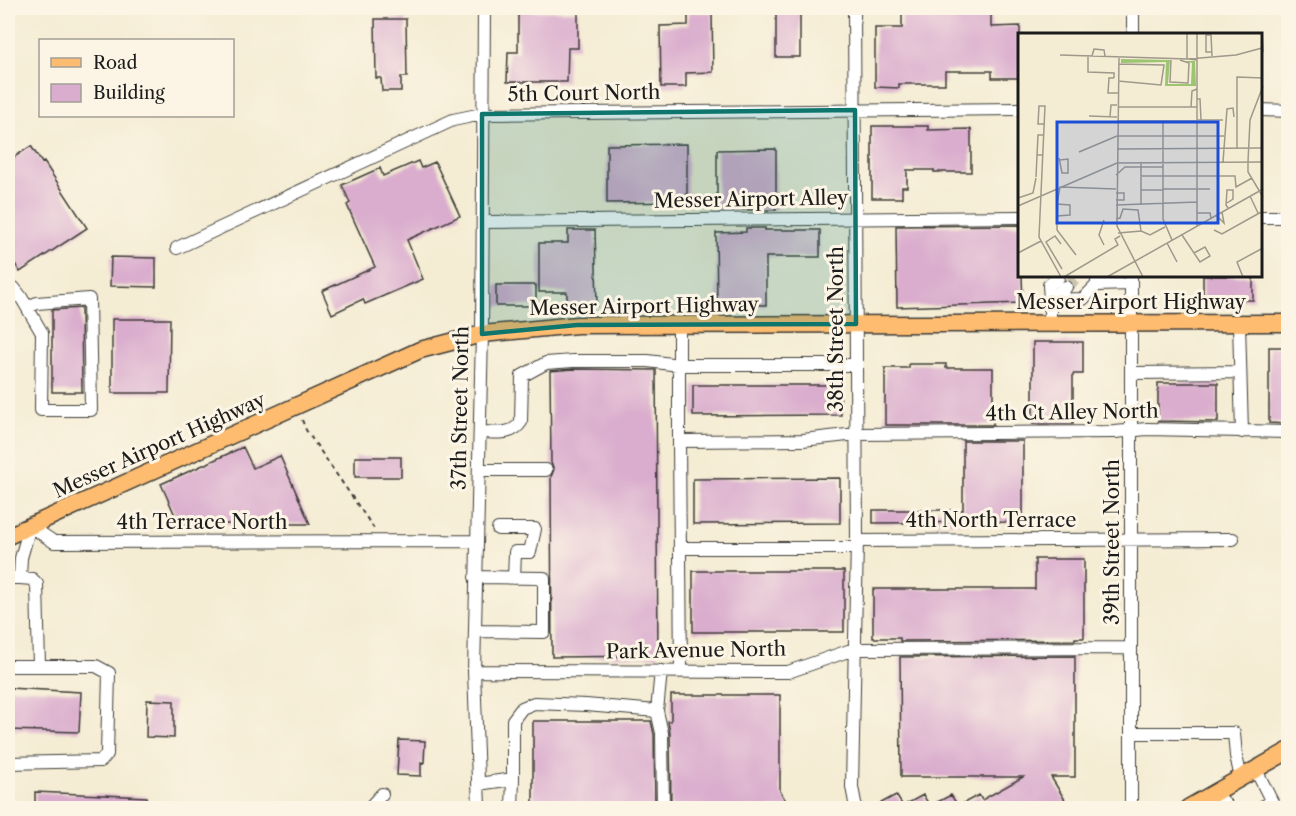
<svg xmlns="http://www.w3.org/2000/svg" width="1296" height="816" viewBox="0 0 1296 816" font-family="'Libre Caslon Text',serif">
<style>
.building{fill:#daadce}
.lines{fill:none;stroke-linecap:round;stroke-linejoin:round}
.minor-tunnel{stroke:#c9c2ae;stroke-width:12;stroke-dasharray:12 6;stroke-linecap:butt}
.minor-casing{stroke:#3c3b37;stroke-width:14}
.major-casing{stroke:#3c3b37;stroke-width:19}
.path{stroke:#3c3b37;stroke-width:2;stroke-dasharray:4.5 4.5;stroke-linecap:butt}
.minor{stroke:#fff;stroke-width:12}
.major{stroke:#febc70;stroke-width:16}
.marked{fill:#0f766e;fill-opacity:0.2;stroke:#0f766e;stroke-width:4.5;stroke-linejoin:round}
.labels{text-anchor:middle;stroke-width:6;stroke-linejoin:round;paint-order:stroke}
.street-label{font-size:20px;fill:#1c1c1c;stroke:#fcf5e5}
.inset-road{fill:none;stroke:#9e998a;stroke-width:1.5}
.view{fill:#1d4ed8;fill-opacity:0.15;stroke:#1d4ed8;stroke-width:3}
.inset-edge{fill:none;stroke:#1c1c1c;stroke-width:3}
</style>
<rect width="100%" height="100%" fill="#fcf5e5"/>
<filter id="ink" filterUnits="userSpaceOnUse"><feTurbulence type="fractalNoise" baseFrequency=".0167" numOctaves="2"/><feDisplacementMap in="SourceGraphic" scale="12" xChannelSelector="R" yChannelSelector="G"/><feConvolveMatrix kernelMatrix="1 2 1 2 8 2 1 2 1" color-interpolation-filters="sRGB"/></filter>
<filter id="wash" filterUnits="userSpaceOnUse"><feTurbulence type="fractalNoise" baseFrequency=".008" numOctaves="4" result="noise"/><feDisplacementMap in="SourceGraphic" scale="24" xChannelSelector="R" yChannelSelector="G"/><feGaussianBlur stdDeviation="1.35" result="paint"/><feColorMatrix in="noise" values="0 0 0 0 0 0 0 0 0 0 0 0 0 0 0 0 0 1.4 0 .05"/><feComposite in="paint" operator="in"/></filter>
<g filter="url(#wash)">
<rect width="100%" height="100%" fill="#f4ecd3"/>
<g id="blocks">
<!-- building -->
<path class="building" d="M 776,8 L 800,8 L 800,57 L 776,57 Z
M 991,10 L 991,27 L 1020,26 L 1020,78 L 992,78 L 992,71 L 945,71 L 945,84 L 899,84 L 899,88 L 875,87 L 875,28 L 902,28 L 902,11 Z
M 518,11 L 578,11 L 578,48 L 568,48 L 567,82 L 507,82 L 508,52 L 518,52 Z
M 688,12 L 712,12 L 713,72 L 686,73 L 686,87 L 661,87 L 660,26 L 688,25 Z
M 375,19 L 406,19 L 407,77 L 401,77 L 401,91 L 382,91 L 381,78 L 376,78 Z
M 872,126 L 928,126 L 928,130 L 971,129 L 971,172 L 934,172 L 934,170 L 907,170 L 907,187 L 902,187 L 902,198 L 872,198 Z
M 687,144 L 687,202 L 607,203 L 607,145 Z
M 31,146 L 42,163 L 44,162 L 87,228 L 20,272 L 8,253 L 8,161 Z
M 776,149 L 776,210 L 717,210 L 717,150 Z
M 418,161 L 421,168 L 435,162 L 460,216 L 407,240 L 423,279 L 365,304 L 363,299 L 332,314 L 322,291 L 375,267 L 347,205 L 350,203 L 342,185 L 380,168 L 383,176 Z
M 1020,225 L 1020,276 L 1022,276 L 1023,303 L 897,307 L 896,226 Z
M 746,228 L 765,228 L 765,230 L 820,230 L 820,257 L 766,257 L 766,305 L 717,305 L 716,233 L 746,232 Z
M 568,230 L 595,230 L 597,306 L 567,306 L 567,292 L 539,292 L 539,243 L 568,243 Z
M 111,257 L 156,258 L 156,287 L 110,286 Z
M 1203,276 L 1253,276 L 1253,300 L 1203,300 Z
M 496,285 L 536,285 L 536,306 L 496,306 Z
M 81,308 L 82,392 L 52,392 L 52,310 Z
M 112,319 L 170,319 L 169,393 L 112,393 Z
M 1033,342 L 1083,342 L 1083,374 L 1073,374 L 1073,424 L 1033,424 Z
M 1269,347 L 1288,347 L 1288,424 L 1269,423 Z
M 909,364 L 946,364 L 946,368 L 993,368 L 993,425 L 885,425 L 885,368 L 909,368 Z
M 573,369 L 656,370 L 658,656 L 552,657 L 551,477 L 554,469 L 551,463 L 550,371 Z
M 1158,383 L 1218,383 L 1218,422 L 1158,421 Z
M 693,385 L 840,385 L 841,415 L 693,416 Z
M 963,441 L 1023,441 L 1023,522 L 873,523 L 873,510 L 963,510 Z
M 243,447 L 253,468 L 280,456 L 310,524 L 179,524 L 161,484 Z
M 355,457 L 401,457 L 401,477 L 355,477 Z
M 840,478 L 840,523 L 693,524 L 693,479 Z
M 1035,559 L 1084,559 L 1084,638 L 1075,638 L 1075,640 L 900,641 L 900,638 L 873,638 L 873,589 L 1035,589 Z
M 693,571 L 844,571 L 844,632 L 693,632 Z
M 1075,656 L 1075,777 L 1051,777 L 1070,808 L 872,808 L 896,795 L 903,806 L 923,795 L 930,806 L 951,795 L 958,806 L 979,795 L 982,800 L 1023,777 L 901,777 L 900,657 Z
M 8,688 L 81,692 L 79,732 L 8,730 Z
M 671,695 L 780,695 L 780,791 L 790,808 L 671,808 L 670,733 L 668,721 L 671,721 Z
M 147,700 L 174,701 L 174,738 L 146,737 Z
M 533,721 L 651,721 L 654,734 L 655,808 L 533,808 Z
M 399,740 L 425,741 L 424,763 L 421,762 L 421,776 L 397,775 Z
M 35,792 L 147,797 L 146,808 L 35,808 Z"/>
</g>
</g>
<g filter="url(#ink)">
<use href="#blocks" fill-opacity="0" stroke="#3c3b37" stroke-width="1.5"/>
<g class="lines">
<!-- minor-tunnel -->
<path class="minor-tunnel" d="M 1066,287 L 1079,276"/>
<!-- minor casing -->
<g class="minor-casing">
<path id="minor" d="M 854,8 L 857,541 L 852,787 L 856,808
M 1133,8 L 1133,34
M 1262,110 L 1288,111
M 1262,217 L 1288,217
M 483,222 L 1020,217
M 177,248 L 453,120 L 482,114 L 1020,109
M 1097,285 L 1131,284
M 14,288 L 21,297 L 42,333 L 41,410 L 91,410 L 89,299 L 37,303 L 28,307
M 1050,300 L 1049,285 L 1058,278
M 1050,300 L 1066,287
M 1050,323 L 1050,300 L 1083,299 L 1097,285 L 1097,276
M 1239,323 L 1242,432
M 679,325 L 679,441 L 803,440 L 856,434 L 1115,432 L 1147,429 L 1288,432
M 1132,373 L 1240,372
M 480,432 C 496,432 512,436 521,422 L 522,376 L 546,363 L 573,361 L 648,361 L 679,365 L 856,365
M 679,441 L 681,671
M 479,470 L 546,470
M 498,529 L 535,529 L 530,552 L 515,552 L 514,578
M 857,541 L 1233,539
M 680,548 L 856,548
M 8,578 L 20,578 L 21,558 L 30,526 L 54,542 L 476,541
M 20,578 L 32,579 L 37,584 L 39,666
M 475,631 L 544,632 L 544,578 L 475,577
M 8,666 L 96,666 L 109,673 L 107,754 L 101,761 L 8,763
M 474,671 L 788,672 L 854,649 L 1131,648
M 657,711 L 661,671
M 1131,733 L 1234,733 L 1236,756 L 1241,778
M 1256,770 L 1272,802 L 1260,808
M 478,784 L 513,779 L 513,720 L 522,708 L 534,703 L 586,705 L 657,711 L 662,733 L 663,808
M 1216,792 L 1228,808
M 369,808 L 382,794
M 479,808 L 474,671 L 482,334 L 484,8
M 512,808 L 513,779
M 1131,808 L 1131,276"/>
</g>
<!-- major casing -->
<g class="major-casing">
<path id="major" d="M 8,536 L 420,350 L 482,334 L 577,325 L 1288,323
M 1188,808 L 1288,751"/>
</g>
<!-- path -->
<path class="path" d="M 302,420 L 306,430 L 375,530"/>
<!-- minor -->
<use href="#minor" class="minor"/>
<!-- major -->
<use href="#major" class="major"/>
</g>
</g>
<!-- marked area -->
<path class="marked" d="M 855,110 L 856,324 L 577,325 L 482,334 L 482,114 Z"/>
<g class="labels">
<!-- street labels -->
<g class="street-label">
<text transform="translate(584 93) rotate(-1)" y="7">5th Court North</text>
<text transform="translate(751 199) rotate(-1)" y="7">Messer Airport Alley</text>
<text x="1131" y="309">Messer Airport Highway</text>
<text transform="translate(644 306) rotate(-1)" y="7">Messer Airport Highway</text>
<text transform="translate(836 329) rotate(-90)" y="7">38th Street North</text>
<text transform="translate(460 408) rotate(-89)" y="7">37th Street North</text>
<text transform="translate(1072 412) rotate(-1)" y="7">4th Ct Alley North</text>
<text transform="translate(159 445) rotate(-24)" y="7">Messer Airport Highway</text>
<text x="991" y="527">4th North Terrace</text>
<text x="202" y="529">4th Terrace North</text>
<text transform="translate(1112 542) rotate(-90)" y="7">39th Street North</text>
<text transform="translate(696 650) rotate(-1)" y="7">Park Avenue North</text>
</g>
</g>
<!-- overview -->
<g transform="translate(1018 33)">
<rect width="244" height="244" fill="#f4ecd3"/>
<path d="M 103,26 L 152,27 L 150,51 L 173,51 L 174,30 L 163,28 L 177,28 L 178,53 L 147,53 L 148,29 L 103,30 Z" fill="#9cc571"/>
<path class="inset-road" d="M 179,0 L 179,193M 244,0 L 245,19M 193,19 L 188,19 L 188,2 L 193,2 L 194,23M 42,22 L 170,26M 70,22 L 70,39 L 96,40 L 96,45M 74,23 L 76,16 L 86,17 L 87,23M 101,24 L 99,193 L 125,244M 169,26 L 169,0M 153,27 L 152,49 L 170,50 L 171,30 L 162,27M 179,27 L 170,26 L 218,22 L 244,15M 96,45 L 91,45 L 90,60 L 100,60M 100,48 L 143,52 L 146,32 L 101,31M 245,53 L 232,87 L 230,129 L 230,139 L 245,164M 179,66 L 182,66 L 183,87 L 179,87M 100,74 L 179,74M 173,74 L 174,58 L 179,56M 71,83 L 99,84M 92,84 L 93,72 L 99,72M 183,87 L 205,87M 99,88 L 179,88M 145,89 L 145,186 L 154,207M 26,91 L 20,91 L 21,73 L 27,73 L 21,204 L 43,244M 219,115 L 219,44 L 245,45M 99,116 L 245,115M 61,119 L 99,103 L 206,103M 24,122 L 19,122 L 20,102 L 25,102M 41,125 L 44,140 L 50,140 L 50,126 L 42,127M 123,129 L 123,143 L 217,143 L 218,154 L 234,145M 205,129 L 209,76 L 215,75 L 216,84M 98,142 L 107,134 L 145,134M 18,144 L 19,122M 123,144 L 123,172M 145,156 L 192,156M 123,157 L 145,157M 232,163 L 240,180M 0,165 L 15,160 L 18,145M 98,167 L 106,167 L 106,160 L 98,160M 209,170 L 215,166 L 215,157 L 209,157 L 208,172 L 210,175M 98,172 L 179,169M 0,173 L 99,130 L 245,129M 179,180 L 192,180 L 193,185M 198,182 L 206,190 L 204,179M 98,186 L 102,185 L 105,176 L 120,177 L 123,198 L 100,200M 86,187 L 81,202 L 86,212M 196,197 L 204,201 L 245,178M 123,198 L 132,202 L 147,194M 164,202 L 182,229 L 192,223 L 187,214 L 176,220M 149,210 L 159,229M 43,211 L 37,203 L 28,209 L 44,236M 0,220 L 23,208M 58,222 L 39,197 L 39,183 L 52,182 L 52,172 L 39,171 L 42,154 L 98,156M 46,244 L 100,212 L 97,206 L 102,203M 89,244 L 245,156M 225,244 L 219,229 L 245,215"/>
<path class="view" d="M 39,89 L 200,89 L 200,190 L 39,190 Z"/>
<rect width="244" height="244" class="inset-edge"/>
</g>
<!-- margin -->
<rect width="1296" height="816" fill="none" stroke="#fcf5e5" stroke-width="30"/>
<!-- legend -->
<rect x="39" y="39" width="195" height="78" fill="#fcf5e5" stroke="#a29e95" stroke-width="1.5"/>
<rect x="51" y="58" width="30" height="9" fill="#febc70" stroke="#a29e95" stroke-width="1.5"/>
<text x="93" y="69" font-size="18" fill="#1c1c1c">Road</text>
<rect x="51" y="84" width="30" height="18" fill="#daadce" stroke="#a29e95" stroke-width="1.5"/>
<text x="93" y="99" font-size="18" fill="#1c1c1c">Building</text>
</svg>
